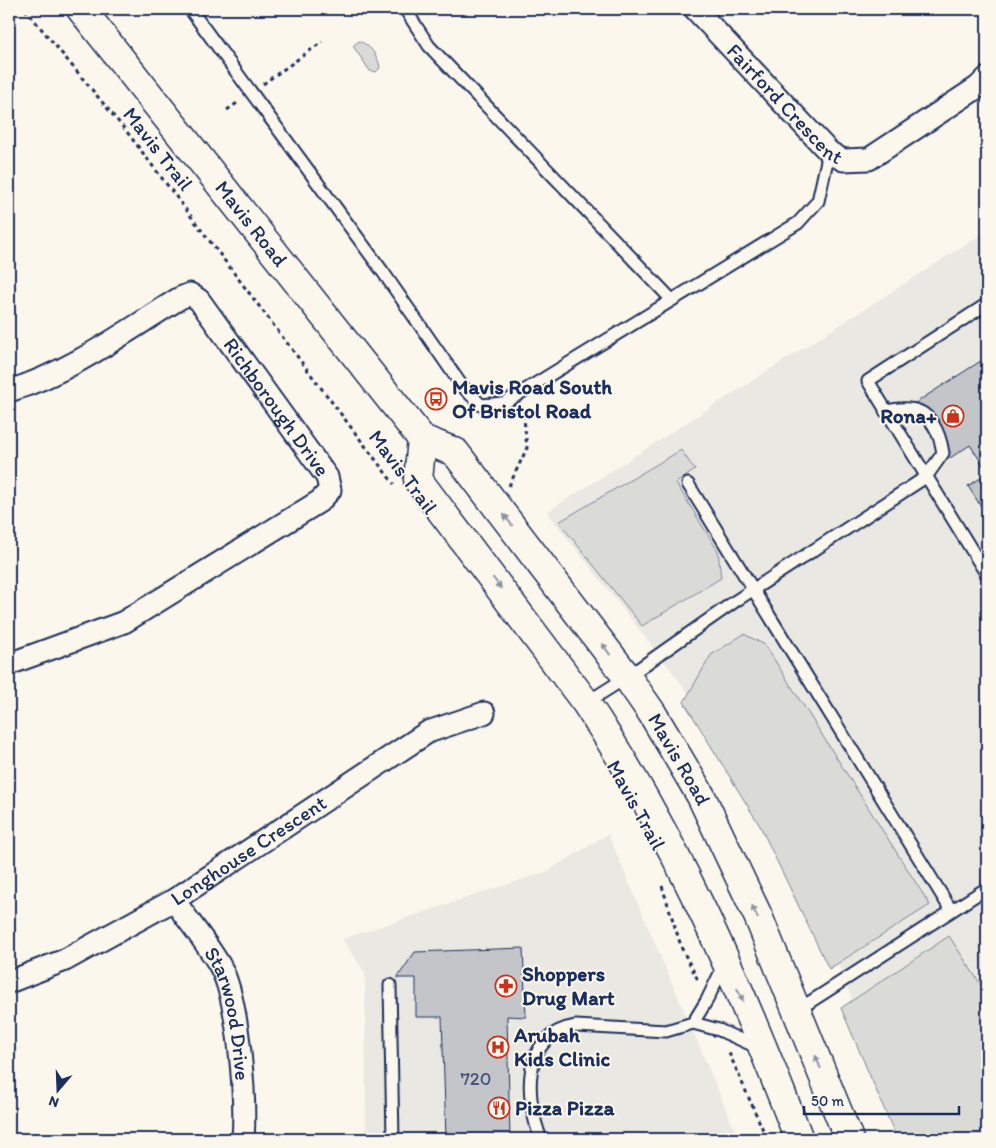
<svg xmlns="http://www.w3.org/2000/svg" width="996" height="1148" viewBox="0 0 996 1148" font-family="Itim,sans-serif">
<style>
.built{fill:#eae8e2}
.green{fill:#dadad7;stroke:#7a849a}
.building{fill:#c3c5c9;stroke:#1b2f5e}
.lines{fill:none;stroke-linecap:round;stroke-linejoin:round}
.lane-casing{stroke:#1b2f5e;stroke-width:15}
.street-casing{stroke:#1b2f5e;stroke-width:25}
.secondary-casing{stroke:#1b2f5e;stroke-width:31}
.path{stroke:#1b2f5e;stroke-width:3;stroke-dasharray:4 4;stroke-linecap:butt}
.lane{stroke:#fbf7ec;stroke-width:11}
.street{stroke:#fbf7ec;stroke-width:21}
.secondary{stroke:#fbf7ec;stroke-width:28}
.oneway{fill:#8b93a5}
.labels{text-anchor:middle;stroke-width:4;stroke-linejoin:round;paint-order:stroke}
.number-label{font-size:19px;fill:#455479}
.street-label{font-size:21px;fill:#1b2f5e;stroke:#fbf7ec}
.poi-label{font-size:21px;font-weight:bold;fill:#1b2f5e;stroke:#fbf7ec;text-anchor:start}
</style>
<rect width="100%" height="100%" fill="#fbf7ec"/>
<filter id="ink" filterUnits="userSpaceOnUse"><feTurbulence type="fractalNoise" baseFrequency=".02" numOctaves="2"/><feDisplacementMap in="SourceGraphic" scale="10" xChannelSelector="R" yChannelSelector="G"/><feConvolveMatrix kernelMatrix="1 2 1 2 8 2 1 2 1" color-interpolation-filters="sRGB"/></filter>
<g filter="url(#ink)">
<!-- built -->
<path class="built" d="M 987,231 L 987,1139 L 907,1139 L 824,929 L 764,805 L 681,683 L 547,512 Z
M 608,834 L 739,1139 L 366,1139 L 365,973 L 343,939 L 548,871 Z"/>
<!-- green -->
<path class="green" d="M 359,41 C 369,44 379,57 380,68 L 376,72 L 370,71 L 353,46 Z
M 681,450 L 695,470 L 676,483 L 718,551 L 721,578 L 642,626 L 559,522 Z
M 744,634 L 765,645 L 930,905 L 829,969 L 760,826 L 684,702 L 711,655 Z
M 949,936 L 987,994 L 987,1139 L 897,1139 L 841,1008 Z"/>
<!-- building -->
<path class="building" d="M 987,357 L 987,471 L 970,445 L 947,460 L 912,405 Z
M 987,474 L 987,516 L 968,486 Z
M 523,948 L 526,1017 L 507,1016 L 510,1139 L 446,1139 L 442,1017 L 416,1017 L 416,978 L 397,978 L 415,952 Z"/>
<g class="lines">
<!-- lane casing -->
<g class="lane-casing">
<path id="lane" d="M 190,9 L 383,272 L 462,386 L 481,405 L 504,403 L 798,223 L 818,201 L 829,152
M 405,9 L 429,46 L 672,300
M 987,304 L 868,381 L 987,575
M 688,484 L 951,910
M 586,703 L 627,677 L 734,602 L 926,477 L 943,453 C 940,434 931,410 909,409 C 902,408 893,410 885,411
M 390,985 L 393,1139
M 796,1011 L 987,888
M 693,1023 L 719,1030 L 759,1048
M 541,1139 C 525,1098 520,1035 576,1026 L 666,1031 L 693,1023 L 707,1000 L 725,963"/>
</g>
<!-- street casing -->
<g class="street-casing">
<g id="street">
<path id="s1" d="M 695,9 L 829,152 L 843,160 L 869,159 L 978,87 L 987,78"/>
<path id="s2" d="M 9,391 C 71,372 125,332 180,298 L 190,294 L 199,300 L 327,477 L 330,490 L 320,501 L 124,622 L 9,664"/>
<path id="s3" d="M 174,900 C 189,922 207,943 220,966 C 239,1000 246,1099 243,1139"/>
<path id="s4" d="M 9,982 L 65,960 L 174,900 L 428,732 L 484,713"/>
</g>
</g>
<!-- secondary casing -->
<g class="secondary-casing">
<g id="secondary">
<path id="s5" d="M 81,9 L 422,439 L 455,452 L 627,677 L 652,713 L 701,796 L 758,916 L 849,1139"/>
<path d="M 422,439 L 418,480 L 586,703 C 676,838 741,988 799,1139"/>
</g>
</g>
<!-- path -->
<path class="path" d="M 25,9 L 127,132 L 394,484
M 263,84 L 322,42
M 227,110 L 240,101
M 509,486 L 527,448 L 523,409
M 662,886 L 682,949 L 699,982
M 729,1053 L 767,1139"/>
<!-- lane -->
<use href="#lane" class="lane"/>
<!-- street -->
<use href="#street" class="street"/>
<!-- secondary -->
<use href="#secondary" class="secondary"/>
</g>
<!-- one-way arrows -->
<defs><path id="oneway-solid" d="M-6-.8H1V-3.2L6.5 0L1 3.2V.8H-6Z" transform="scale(1.25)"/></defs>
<g class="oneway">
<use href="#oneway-solid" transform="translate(508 520) rotate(-128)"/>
<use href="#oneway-solid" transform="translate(497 583) rotate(53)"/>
<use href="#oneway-solid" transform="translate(606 649) rotate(-126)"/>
<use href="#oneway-solid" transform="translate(755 912) rotate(-114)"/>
<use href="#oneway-solid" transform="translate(740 995) rotate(66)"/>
<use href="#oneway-solid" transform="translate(818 1062) rotate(-112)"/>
</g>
</g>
<!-- icons -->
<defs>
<g id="bus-ring" transform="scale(1.125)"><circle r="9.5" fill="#fbf7ec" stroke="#c8321e" stroke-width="1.5"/><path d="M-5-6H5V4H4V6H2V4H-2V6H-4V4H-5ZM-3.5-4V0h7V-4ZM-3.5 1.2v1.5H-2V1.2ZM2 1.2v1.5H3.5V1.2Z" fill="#c8321e"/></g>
<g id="shop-ring" transform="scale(1.125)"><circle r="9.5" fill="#fbf7ec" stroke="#c8321e" stroke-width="1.5"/><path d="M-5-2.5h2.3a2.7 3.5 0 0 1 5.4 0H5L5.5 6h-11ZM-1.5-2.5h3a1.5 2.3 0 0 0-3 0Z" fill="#c8321e"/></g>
<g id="pharmacy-ring" transform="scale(1.125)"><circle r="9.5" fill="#fbf7ec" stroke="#c8321e" stroke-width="1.5"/><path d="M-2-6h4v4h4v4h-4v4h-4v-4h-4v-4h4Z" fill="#c8321e"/></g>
<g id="hospital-ring" transform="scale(1.125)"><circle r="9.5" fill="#fbf7ec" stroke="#c8321e" stroke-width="1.5"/><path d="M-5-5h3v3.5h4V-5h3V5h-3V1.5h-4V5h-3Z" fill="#c8321e"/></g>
<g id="restaurant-ring" transform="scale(1.125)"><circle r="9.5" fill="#fbf7ec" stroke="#c8321e" stroke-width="1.5"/><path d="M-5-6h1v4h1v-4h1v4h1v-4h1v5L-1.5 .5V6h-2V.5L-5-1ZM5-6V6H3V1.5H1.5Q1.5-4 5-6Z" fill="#c8321e"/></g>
</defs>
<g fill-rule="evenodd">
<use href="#bus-ring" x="436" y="399"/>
<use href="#shop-ring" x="953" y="416"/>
<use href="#pharmacy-ring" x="506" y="986"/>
<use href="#hospital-ring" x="498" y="1047"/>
<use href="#restaurant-ring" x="499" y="1108"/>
</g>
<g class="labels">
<!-- number labels -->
<g class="number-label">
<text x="476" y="1085">720</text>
</g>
<!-- street labels -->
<g class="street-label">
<text dy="7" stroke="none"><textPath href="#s1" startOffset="131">Fairford Crescent</textPath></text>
<text transform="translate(158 149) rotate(52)" y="7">Mavis Trail</text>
<text dy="7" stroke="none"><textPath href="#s5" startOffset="274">Mavis Road</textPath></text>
<text dy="7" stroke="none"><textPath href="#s2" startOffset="349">Richborough Drive</textPath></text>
<text transform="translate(403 472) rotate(53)" y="7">Mavis Trail</text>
<text dy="7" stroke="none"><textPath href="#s5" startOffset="965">Mavis Road</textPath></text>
<text transform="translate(636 805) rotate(61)" y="7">Mavis Trail</text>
<text dy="7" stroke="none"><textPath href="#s4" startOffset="274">Longhouse Crescent</textPath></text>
<text dy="7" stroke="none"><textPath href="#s3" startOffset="129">Starwood Drive</textPath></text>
</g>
<!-- poi labels -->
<g class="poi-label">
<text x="452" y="394">Mavis Road South<tspan x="452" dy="24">Of Bristol Road</tspan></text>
<text x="937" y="423" text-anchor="end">Rona+</text>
<text x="522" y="981">Shoppers<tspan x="522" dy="24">Drug Mart</tspan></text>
<text x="514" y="1042">Arubah<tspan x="514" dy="24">Kids Clinic</tspan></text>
<text x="515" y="1115">Pizza Pizza</text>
</g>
</g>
<!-- margin -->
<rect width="996" height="1148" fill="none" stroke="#fbf7ec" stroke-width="30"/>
<rect x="15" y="15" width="966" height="1118" fill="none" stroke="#1b2f5e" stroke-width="2" filter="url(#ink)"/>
<!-- north arrow -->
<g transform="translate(58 1090) rotate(199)" stroke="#fbf7ec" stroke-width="4" paint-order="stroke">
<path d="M0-4L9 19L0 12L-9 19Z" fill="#1b2f5e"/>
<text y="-8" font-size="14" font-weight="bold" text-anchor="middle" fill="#1b2f5e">N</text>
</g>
<!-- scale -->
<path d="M804 1106v8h155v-8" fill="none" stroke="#1b2f5e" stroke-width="2.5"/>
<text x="811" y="1106" font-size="15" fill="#1b2f5e" stroke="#fbf7ec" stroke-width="4" paint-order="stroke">50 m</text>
</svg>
